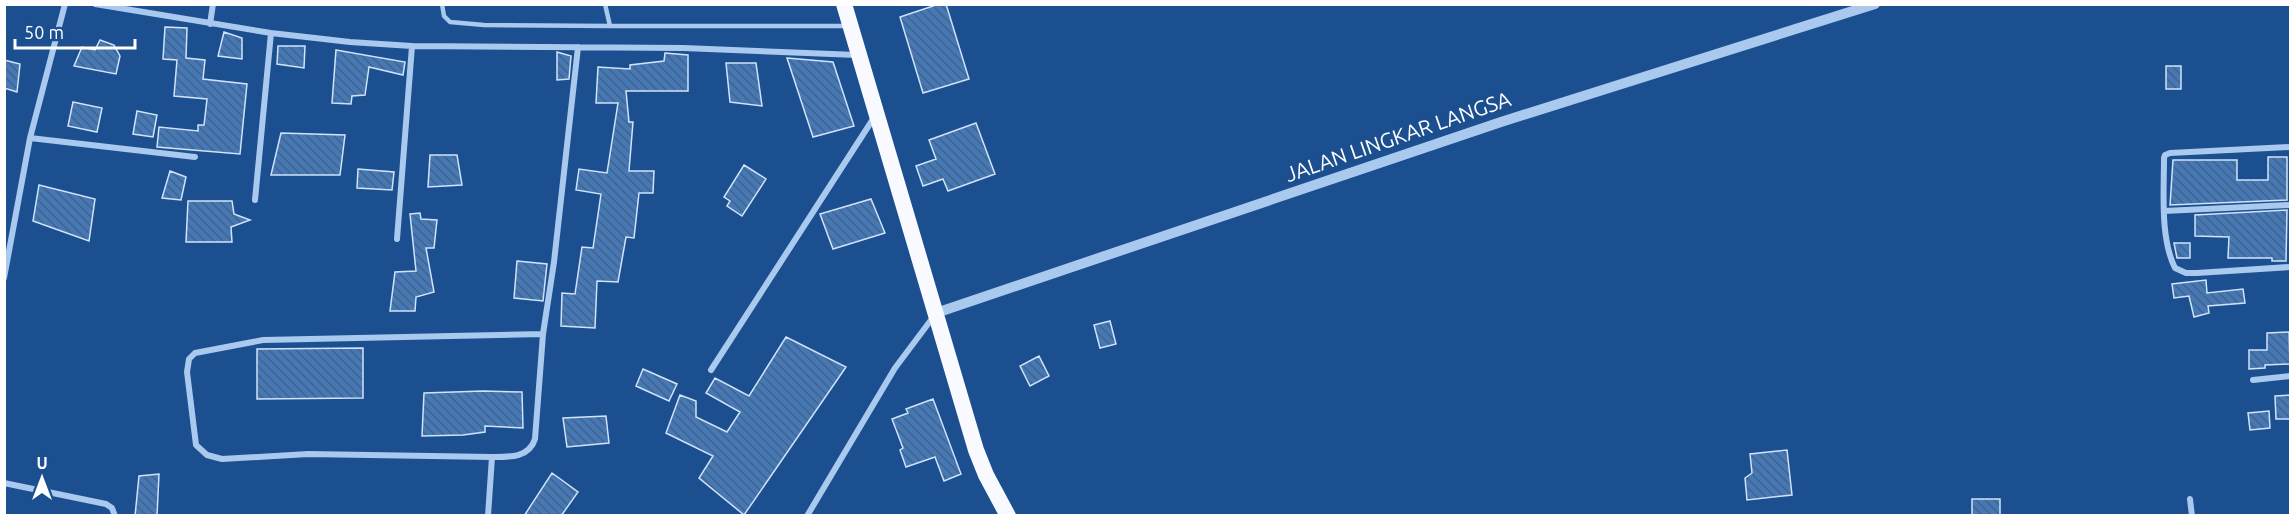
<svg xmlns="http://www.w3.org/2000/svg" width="2295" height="520" viewBox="0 0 2295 520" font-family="Ubuntu,sans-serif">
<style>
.building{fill:url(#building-back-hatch);stroke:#cfe3fa;stroke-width:1.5}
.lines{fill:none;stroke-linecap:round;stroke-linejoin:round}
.service{stroke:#a9c9ee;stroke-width:4.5}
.minor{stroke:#a9c9ee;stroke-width:6}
.tertiary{stroke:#a9c9ee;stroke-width:10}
.trunk{stroke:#f8faff;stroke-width:16}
.labels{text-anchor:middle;stroke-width:6;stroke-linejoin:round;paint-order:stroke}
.street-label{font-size:21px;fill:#fff;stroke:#1b4f8f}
</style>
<defs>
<pattern id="building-back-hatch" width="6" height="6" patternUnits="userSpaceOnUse" patternTransform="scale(1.5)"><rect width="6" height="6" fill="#4478b7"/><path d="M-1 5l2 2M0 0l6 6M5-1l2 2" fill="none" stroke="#486282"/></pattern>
</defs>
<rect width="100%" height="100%" fill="#1b4f8f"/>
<!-- building -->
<path class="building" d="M 939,4 L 946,4 L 969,79 L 923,93 L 900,17 Z
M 165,27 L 187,28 L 186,58 L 205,60 L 203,79 L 247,84 L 240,154 L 157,147 L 159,127 L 198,131 L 198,125 L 204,125 L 207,99 L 174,96 L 177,60 L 163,59 Z
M 224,32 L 242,38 L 242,59 L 218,56 Z
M 100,40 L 114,45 L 120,56 L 116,74 L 74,66 L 82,47 L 95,50 Z
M 278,46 L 305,46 L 304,68 L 277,64 Z
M 336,50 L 405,62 L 403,75 L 369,67 L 365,95 L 352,96 L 351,104 L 332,103 Z
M 557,52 L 571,56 L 569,79 L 557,80 Z
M 665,53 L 688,55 L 688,91 L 626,91 L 629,122 L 633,122 L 629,171 L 654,171 L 653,193 L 639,193 L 634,238 L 626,237 L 618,282 L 597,281 L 595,328 L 561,326 L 562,293 L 575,294 L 582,247 L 593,248 L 601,194 L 576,190 L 579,169 L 607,173 L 618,103 L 596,103 L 598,67 L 630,69 L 630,65 L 664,61 Z
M 787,58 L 833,62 L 854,126 L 813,137 Z
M 4,60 L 20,64 L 17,92 L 4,88 Z
M 726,63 L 756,63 L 762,106 L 730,102 Z
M 2166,66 L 2181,66 L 2181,89 L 2166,89 Z
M 73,102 L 102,108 L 97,132 L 68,126 Z
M 137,111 L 157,115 L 153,137 L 133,134 Z
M 976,123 L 995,174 L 948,191 L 943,179 L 923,186 L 916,166 L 936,159 L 929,140 Z
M 281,133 L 345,135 L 340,175 L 271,175 Z
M 430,155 L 457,155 L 462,185 L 428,187 Z
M 2268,157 L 2287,157 L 2287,200 L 2170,205 L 2173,160 L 2237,160 L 2237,180 L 2268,180 Z
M 744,165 L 766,179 L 742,216 L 727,206 L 730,201 L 724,197 Z
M 358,169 L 394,172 L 392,190 L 357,188 Z
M 170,171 L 186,177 L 181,200 L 162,198 Z
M 39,185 L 95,199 L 89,241 L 33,221 Z
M 871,199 L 885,233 L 833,249 L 820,214 Z
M 188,201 L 232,201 L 234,214 L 250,220 L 231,227 L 232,242 L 186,242 Z
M 2287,210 L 2286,261 L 2272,261 L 2272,258 L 2228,258 L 2229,237 L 2195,236 L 2195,215 Z
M 420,213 L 421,219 L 437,220 L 434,248 L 426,248 L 434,292 L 416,297 L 415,311 L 390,311 L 395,272 L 416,271 L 410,214 Z
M 2174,243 L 2190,243 L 2190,258 L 2177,258 Z
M 517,261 L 547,264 L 543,301 L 514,298 Z
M 2206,280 L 2207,293 L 2243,289 L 2245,303 L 2208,306 L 2209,313 L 2194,317 L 2189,296 L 2174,298 L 2172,284 Z
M 1110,321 L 1116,344 L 1100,348 L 1094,325 Z
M 2289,332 L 2290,364 L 2265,365 L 2265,368 L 2249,369 L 2249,350 L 2267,350 L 2267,333 Z
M 786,337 L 846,367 L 744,515 L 699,478 L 713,456 L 666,433 L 680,395 L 696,401 L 696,417 L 727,432 L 740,412 L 706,393 L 715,378 L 749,396 Z
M 363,348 L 363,398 L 257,399 L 257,349 Z
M 1039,356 L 1049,376 L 1030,386 L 1020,366 Z
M 643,369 L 677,384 L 669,401 L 636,386 Z
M 483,391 L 522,392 L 523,428 L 485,426 L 485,432 L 463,435 L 422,436 L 424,393 Z
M 2290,395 L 2290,419 L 2276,419 L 2275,396 Z
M 933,399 L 961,474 L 944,481 L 935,457 L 906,467 L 900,450 L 903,448 L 892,419 L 908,413 L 906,409 Z
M 2269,411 L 2270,428 L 2250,430 L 2248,413 Z
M 606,416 L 609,443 L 567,447 L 563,418 Z
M 1787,450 L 1792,495 L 1747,500 L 1745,478 L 1752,473 L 1750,454 Z
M 552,473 L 578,492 L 561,516 L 524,516 Z
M 159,474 L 157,516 L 135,516 L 139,476 Z
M 1972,499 L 2000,499 L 2000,516 L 1972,516 Z"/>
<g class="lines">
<!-- service -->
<path class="service" d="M 442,4 L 444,16 L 450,22 L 484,25 L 610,26
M 605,4 L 610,26 L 848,26"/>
<!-- minor -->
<path class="minor" d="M 95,4 L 271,33 L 350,42 L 412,46 L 683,48 L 857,55
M 210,24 L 213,4
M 30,138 L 195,157
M 2290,147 L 2170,153 L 2165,155 L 2164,158 C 2164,192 2160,238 2175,268 L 2186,273 L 2197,273 L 2290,267
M 255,200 L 271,33
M 2164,211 L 2290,205
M 397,239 L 412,46
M 4,278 L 30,138 L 65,4
M 711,370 L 875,116
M 2253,380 L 2290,376
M 492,457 L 308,454 L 222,459 L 207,455 L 196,445 L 187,372 L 189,359 L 195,353 L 263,340 L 543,334
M 4,483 L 106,504 L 112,508 L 115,516
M 2190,499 L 2192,516
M 488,516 L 492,457 C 509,457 529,458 535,439 L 543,334 L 554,262 L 578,47
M 807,516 L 895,368 L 934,316"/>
<!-- tertiary -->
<path class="tertiary" d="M 936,313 L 1501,122 L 1875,4"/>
<!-- trunk -->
<path class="trunk" d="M 844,4 L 976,450 L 986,475 L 1008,516"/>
</g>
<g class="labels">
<!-- street labels -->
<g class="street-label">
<text transform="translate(1398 137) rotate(-19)" y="7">JALAN LINGKAR LANGSA</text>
</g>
</g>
<!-- border -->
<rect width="2295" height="520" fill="none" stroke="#ffffff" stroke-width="12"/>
<!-- north arrow -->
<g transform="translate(42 478)" stroke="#1b4f8f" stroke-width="4.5" paint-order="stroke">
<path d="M0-4.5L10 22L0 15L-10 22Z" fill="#ffffff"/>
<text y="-9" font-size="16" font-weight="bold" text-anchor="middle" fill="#ffffff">U</text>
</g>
<!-- scale -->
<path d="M15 39v9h120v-9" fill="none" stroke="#ffffff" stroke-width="3"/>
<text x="24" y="39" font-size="18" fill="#ffffff" stroke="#1b4f8f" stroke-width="4.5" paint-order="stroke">50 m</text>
</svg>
